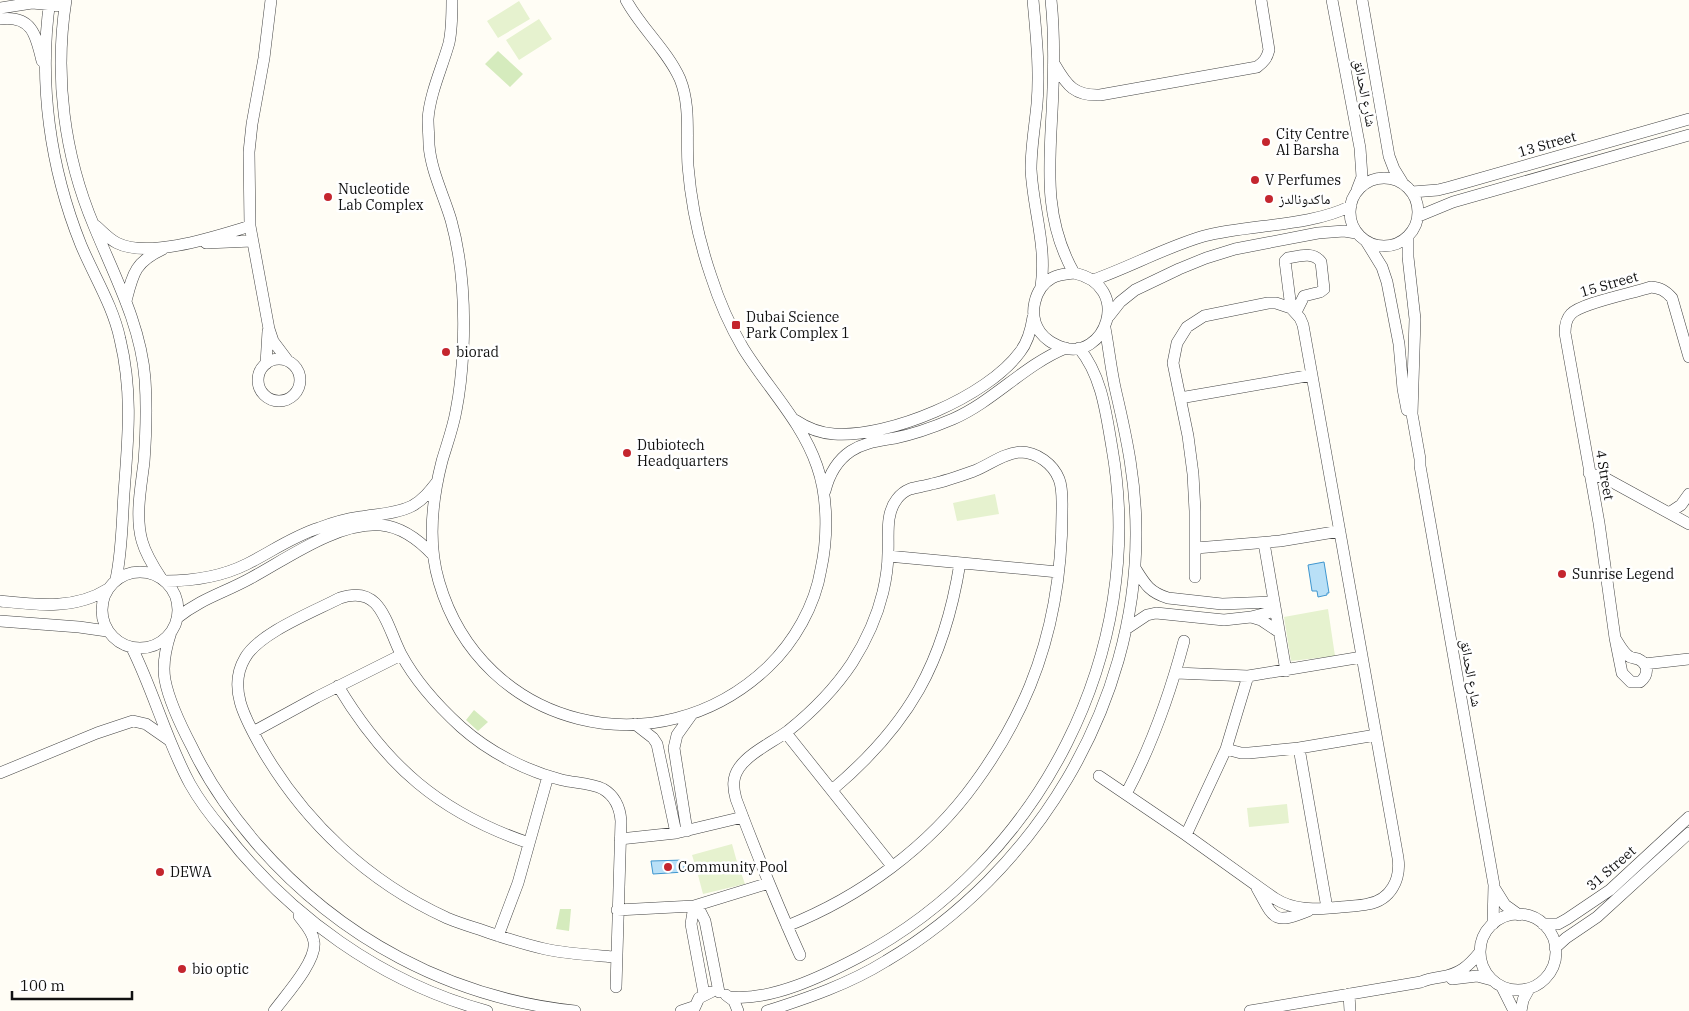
<svg xmlns="http://www.w3.org/2000/svg" width="1689" height="1011" viewBox="0 0 1689 1011" font-family="'IBM Plex Serif','Noto Naskh Arabic',serif">
<style>
.green{fill:#d5ebbd}
.pitch{fill:#e6f2cf}
.water{fill:#b9e0f7;stroke:#3f96cf}
.lines{fill:none;stroke-linecap:round;stroke-linejoin:round}
.minor-casing{stroke:#444;stroke-width:12}
.minor{stroke:#fff;stroke-width:11}
.poi-dot{fill:#c4262e;stroke:#fff;stroke-width:2}
.labels{text-anchor:middle;stroke-width:5;stroke-linejoin:round;paint-order:stroke}
.street-label{font-size:14px;fill:#111;stroke:#fff}
.poi-label{font-size:14px;fill:#111;stroke:#fff;text-anchor:start}
</style>
<rect width="100%" height="100%" fill="#fffdf5"/>
<!-- green -->
<path class="green" d="M 498,51 L 523,74 L 510,87 L 485,64 Z
M 474,710 L 488,722 L 478,731 L 466,720 Z
M 560,909 L 571,909 L 569,931 L 556,929 Z"/>
<!-- pitch -->
<path class="pitch" d="M 519,1 L 530,19 L 498,38 L 487,21 Z
M 539,19 L 552,39 L 519,60 L 506,40 Z
M 995,494 L 999,514 L 957,521 L 953,503 Z
M 1328,609 L 1335,656 L 1291,661 L 1284,617 Z
M 1287,804 L 1289,823 L 1249,827 L 1247,808 Z
M 732,844 L 737,862 L 698,874 L 692,855 Z
M 738,864 L 745,884 L 703,894 L 698,875 Z"/>
<!-- water -->
<path class="water" d="M 1324,562 L 1329,593 L 1327,593 L 1327,595 L 1318,597 L 1317,591 L 1312,591 L 1308,565 Z
M 684,860 L 684,872 L 653,874 L 651,861 Z"/>
<g class="lines">
<!-- minor casing -->
<g class="minor-casing">
<path id="minor" d="M 50,0 C 38,82 50,168 81,245 C 94,276 113,306 120,339 C 133,393 128,439 124,493 C 122,522 122,551 116,579
M 66,0 C 54,76 64,155 94,226 C 114,275 141,325 145,379 C 147,407 146,435 144,462 C 141,487 135,516 142,541 C 146,555 153,566 161,578
M 271,0 L 264,58 L 252,124 L 249,152 L 250,226 L 269,329 L 273,341 L 288,361
M 452,0 C 452,15 452,29 449,43 C 442,68 430,93 428,119 C 428,127 429,137 429,145 C 431,171 444,196 451,220 C 463,263 465,307 463,350 C 462,370 460,391 456,411 C 453,428 447,444 442,461 C 432,500 427,542 439,582 C 482,729 658,771 768,667 C 794,642 815,606 821,569 C 828,537 828,497 817,466 C 802,422 767,387 743,348 C 730,326 719,301 711,276 C 699,241 691,203 688,166 C 686,137 691,106 680,79 C 667,50 641,28 626,0
M 1033,0 C 1036,34 1040,69 1037,104 C 1035,125 1031,147 1031,169 C 1033,210 1047,245 1041,287
M 1051,0 C 1055,37 1054,74 1052,112 C 1049,169 1044,220 1074,273 C 1134,286 1105,363 1061,347 C 1052,343 1046,340 1040,332 C 1028,315 1034,288 1052,278 C 1059,274 1066,274 1074,273
M 1332,0 L 1360,148 L 1362,177 L 1357,190
M 1362,0 L 1389,156 L 1394,169 L 1402,182
M 0,8 L 32,3 L 65,6
M 0,19 C 32,15 36,35 42,61
M 1055,65 C 1067,86 1075,96 1100,95 L 1257,67 C 1264,62 1267,58 1269,50 L 1261,0
M1350 212a34 34 0 1 1 68 0a34 34 0 1 1-68 0Z
M 1412,192 L 1438,190 L 1450,187 L 1689,119
M 1419,216 L 1453,202 L 1689,135
M 96,226 C 103,232 109,239 117,243 C 149,259 217,236 250,226
M 1408,238 L 1408,257 L 1415,319 L 1412,414 L 1420,459 L 1420,466 L 1494,885 L 1493,924
M 1366,241 L 1382,267 L 1387,282 L 1399,344 L 1403,389 L 1407,410
M 206,243 L 252,241
M 1093,280 C 1130,267 1166,247 1204,236 C 1250,224 1309,227 1351,206
M 126,301 C 133,273 135,262 163,249
M 1291,308 L 1285,261 L 1288,258 C 1299,256 1313,251 1321,262 L 1324,289 L 1320,292 L 1304,296 L 1296,312
M 1109,316 L 1120,302 L 1135,290 L 1179,269 L 1206,258 L 1235,249 L 1318,233 L 1344,231 L 1356,233
M258 380a21 21 0 1 1 42 0a21 21 0 1 1-42 0Z
M 266,364 L 268,331
M 1180,398 L 1312,375
M 795,420 C 807,428 819,433 834,434 C 889,438 987,397 1020,352 C 1028,342 1031,330 1033,317
M 1589,473 L 1605,478 L 1689,524
M 825,491 C 829,475 836,461 851,451 C 865,442 879,441 895,438 C 915,434 934,427 953,419 C 994,401 1024,365 1066,348
M 1669,513 L 1681,505 L 1689,494
M 1264,543 L 1286,671
M 1196,548 L 1280,541 L 1340,531
M 888,556 L 1058,572
M 1135,568 C 1145,584 1149,592 1168,598 L 1222,604 L 1274,602
M102 610a38 38 0 1 1 76 0a38 38 0 1 1-76 0Z
M 165,581 C 194,581 221,577 247,564 C 271,552 293,536 319,528 C 332,523 346,519 360,517 C 377,514 396,514 412,506 C 423,500 430,491 437,482
M 0,601 C 37,605 75,610 108,589
M 1251,617 L 1261,620 L 1279,632
M 177,618 C 202,598 224,593 251,578 C 288,558 337,522 381,525 C 402,527 419,540 433,555
M 0,621 L 79,627 L 107,631
M 1126,629 L 1147,615 L 1156,613 L 1224,620 L 1251,617 L 1275,611
M 171,632 C 166,647 162,664 165,680 C 169,701 182,728 192,747 C 209,783 232,815 257,844 C 339,938 450,998 575,1011
M 1615,638 L 1599,523 L 1565,333 C 1565,326 1566,319 1571,314 C 1581,303 1634,293 1651,287 C 1660,288 1665,290 1672,298 L 1689,357
M 1615,638 C 1619,644 1623,653 1630,657 C 1632,658 1635,658 1638,659 C 1649,664 1649,675 1640,682 L 1631,682 L 1622,673 Z
M 132,648 C 154,692 166,740 190,784 C 199,800 211,816 223,830 C 288,915 382,983 487,1011
M 1644,664 L 1689,659
M 1176,673 L 1248,676 L 1362,657
M 338,686 C 386,766 440,813 529,843
M 635,724 L 653,738 L 657,744 L 676,833
M 253,732 L 317,697 L 401,655
M 786,733 L 892,866
M 1299,748 L 1327,908
M 1226,749 L 1241,753 L 1249,753 L 1299,748 L 1376,735
M 0,773 L 97,733 L 133,721 L 146,724 L 169,740
M 1099,776 L 1186,835 L 1274,898 C 1296,912 1317,909 1341,907 C 1350,906 1360,906 1368,904 C 1391,900 1401,879 1398,858 L 1303,325 L 1300,318 L 1291,308 L 1276,303 L 1268,303 L 1204,316 L 1187,327 L 1177,343 L 1173,363 L 1188,436 L 1193,474 L 1195,511 L 1195,577
M 832,790 C 909,725 944,663 960,563
M 1126,794 C 1152,745 1170,694 1184,641
M 687,831 L 674,748 L 677,735 L 692,714
M 1186,835 L 1226,749 L 1248,676
M 620,839 L 676,833 L 743,817
M 1257,888 C 1274,919 1273,925 1308,911
M 1495,889 L 1505,905 L 1519,915
M 697,905 L 705,921 L 719,992
M 694,906 L 691,924 L 704,994
M 617,910 L 694,906 L 769,883
M1480 952a38 38 0 1 1 76 0a38 38 0 1 1-76 0Z
M 1543,924 L 1558,924 L 1567,919 L 1610,890 L 1689,817
M 787,926 C 860,897 929,847 975,783 C 997,753 1016,720 1030,686 C 1052,632 1062,571 1062,512 C 1062,502 1063,489 1059,479 C 1053,464 1037,452 1020,452 C 1004,453 989,465 974,471 C 960,476 946,481 932,484 C 925,486 917,487 910,489 C 905,491 900,495 897,499 C 885,514 889,536 888,553 C 888,566 886,579 883,592 C 877,617 866,641 852,663 C 834,690 813,711 788,731 C 773,742 749,753 739,768 C 732,778 733,788 736,799 C 756,852 777,904 800,955
M 498,936 L 518,883 L 548,776
M 1555,948 L 1566,938 L 1597,917 L 1689,833
M 1452,979 L 1477,976 L 1492,980
M 616,987 L 621,821 C 620,808 615,796 603,789 C 591,783 575,783 562,780 C 526,771 489,752 461,727 C 438,706 416,682 401,654 C 393,639 387,615 375,603 C 365,593 352,594 340,598 C 313,612 259,633 245,658 C 227,688 246,720 261,747 C 304,822 368,882 447,918 C 461,924 476,928 490,933 C 508,939 526,945 545,949 C 568,954 592,955 616,957
M 1502,987 L 1514,1011
M 1349,994 L 1350,1011
M 726,995 L 734,1001 L 738,1011
M 730,997 C 772,1001 823,976 859,957 C 1040,861 1148,652 1112,448 C 1106,413 1102,376 1079,348
M 274,1011 C 285,996 317,961 314,942 C 313,932 305,924 299,916
M 681,1011 L 693,1007
M 693,1011 L 699,998 L 711,992
M 767,1011 C 808,998 849,984 886,961 C 1035,873 1137,706 1136,532 C 1136,482 1127,439 1116,392 C 1111,371 1109,349 1105,328
M 1250,1011 L 1421,982 C 1427,979 1434,978 1441,977 C 1459,974 1468,967 1480,952
M 1521,1011 L 1523,1000 L 1529,989"/>
</g>
<!-- minor -->
<use href="#minor" class="minor"/>
</g>
<!-- markers -->
<g class="poi-dot">
<circle cx="1266" cy="142" r="5"/>
<circle cx="1255" cy="180" r="5"/>
<circle cx="328" cy="197" r="5"/>
<circle cx="1269" cy="199" r="5"/>
<rect x="731" y="320" width="10" height="10" rx="2.5"/>
<circle cx="446" cy="352" r="5"/>
<circle cx="627" cy="453" r="5"/>
<circle cx="1562" cy="574" r="5"/>
<circle cx="668" cy="867" r="5"/>
<circle cx="160" cy="872" r="5"/>
<circle cx="182" cy="969" r="5"/>
</g>
<g class="labels">
<!-- street labels -->
<g class="street-label">
<text transform="translate(1365 93) rotate(79)" y="5">شارع الحدائق</text>
<text transform="translate(1547 144) rotate(-16)" y="5">13 Street</text>
<text transform="translate(1609 284) rotate(-16)" y="5">15 Street</text>
<text transform="translate(1605 475) rotate(80)" y="5">4 Street</text>
<text transform="translate(1471 673) rotate(80)" y="5">شارع الحدائق</text>
<text transform="translate(1611 868) rotate(-41)" y="5">31 Street</text>
</g>
<!-- poi labels -->
<g class="poi-label">
<text x="1276" y="139">City Centre<tspan x="1276" dy="16">Al Barsha</tspan></text>
<text x="1265" y="185">V Perfumes</text>
<text x="338" y="194">Nucleotide<tspan x="338" dy="16">Lab Complex</tspan></text>
<text x="1279" y="204">ماكدونالدز</text>
<text x="746" y="322">Dubai Science<tspan x="746" dy="16">Park Complex 1</tspan></text>
<text x="456" y="357">biorad</text>
<text x="637" y="450">Dubiotech<tspan x="637" dy="16">Headquarters</tspan></text>
<text x="1572" y="579">Sunrise Legend</text>
<text x="678" y="872">Community Pool</text>
<text x="170" y="877">DEWA</text>
<text x="192" y="974">bio optic</text>
</g>
</g>
<!-- scale -->
<path d="M12 991v8h120v-8" fill="none" stroke="#111111" stroke-width="2.5"/>
<text x="20" y="991" font-size="15" fill="#111111" stroke="#ffffff" stroke-width="4" paint-order="stroke">100 m</text>
</svg>
